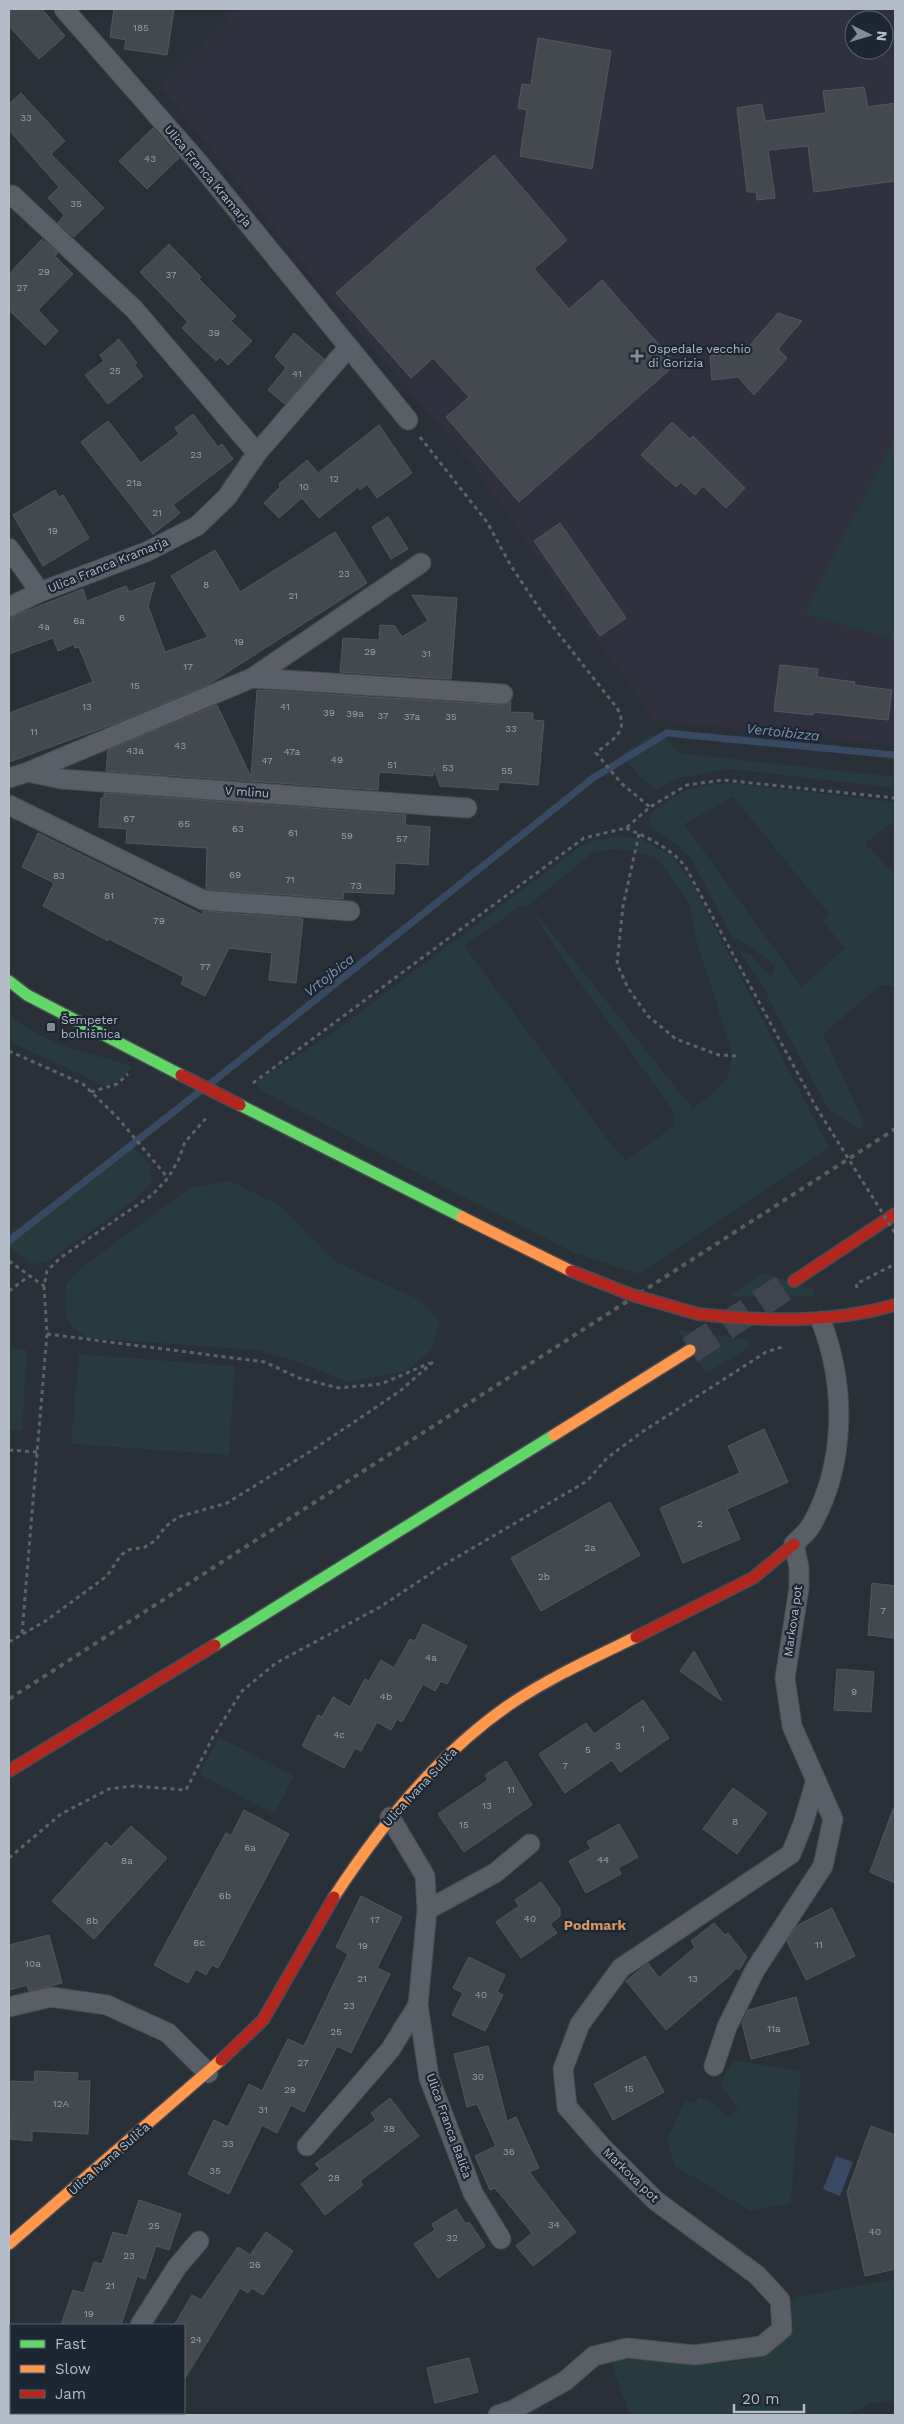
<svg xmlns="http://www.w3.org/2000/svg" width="904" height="2424" viewBox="0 0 904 2424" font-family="'Work Sans',sans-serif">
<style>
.medical{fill:#31303e;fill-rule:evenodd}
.green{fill:#273a3e;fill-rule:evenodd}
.water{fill:#384963}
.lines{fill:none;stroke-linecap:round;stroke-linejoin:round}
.stream{stroke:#384963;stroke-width:7}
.building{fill:#444950;stroke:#52575f}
.primary-tunnel{stroke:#3f454e;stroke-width:28;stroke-dasharray:28 14;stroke-linecap:butt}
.street-casing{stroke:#484c53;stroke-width:21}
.fast-casing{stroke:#484c53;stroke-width:14}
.slow-casing{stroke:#484c53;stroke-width:14}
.jam-casing{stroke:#484c53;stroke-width:14}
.path{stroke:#5d636a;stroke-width:3;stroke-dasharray:4 4;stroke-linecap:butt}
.street{stroke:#5a5e66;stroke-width:19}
.fast{stroke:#63d668;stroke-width:11}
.slow{stroke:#ff974d;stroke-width:11}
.jam{stroke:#b3261e;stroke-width:11}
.rail{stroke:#595d64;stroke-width:4;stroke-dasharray:5 5;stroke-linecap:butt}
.jam-bridge-casing{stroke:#484c53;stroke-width:14;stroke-linecap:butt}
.path-bridge{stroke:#5d636a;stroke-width:3;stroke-dasharray:4 4;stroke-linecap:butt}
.jam-bridge{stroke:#b3261e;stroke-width:11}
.poi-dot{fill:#848b96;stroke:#1d2633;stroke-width:2}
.labels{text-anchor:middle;stroke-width:4.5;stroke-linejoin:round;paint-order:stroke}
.number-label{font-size:10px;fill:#989fab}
.street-label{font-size:12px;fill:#b4bcc9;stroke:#1d2633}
.poi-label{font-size:12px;fill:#b4bcc9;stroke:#1d2633;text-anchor:start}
.water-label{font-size:14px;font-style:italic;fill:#7c92b1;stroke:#1d2633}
.neighbourhood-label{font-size:14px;font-weight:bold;fill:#d59563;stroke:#1d2633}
</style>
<rect width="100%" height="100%" fill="#2a3038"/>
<!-- medical -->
<path class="medical" d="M 236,9 L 895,9 L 895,436 L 804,613 L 895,641 L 895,745 L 654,720 L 469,461 L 312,277 L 159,85 ZM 854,20 L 884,20 L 884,50 L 854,50 Z"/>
<!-- green -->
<path class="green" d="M 895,436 L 895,641 L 804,613 Z
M 649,736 L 666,736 L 678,753 L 895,777 L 895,788 L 728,769 L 678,778 L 657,790 L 637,774 L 622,754 Z
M 717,783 L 732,783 L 895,802 L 895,821 L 865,843 L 895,875 L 895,986 L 881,985 L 823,1034 L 865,1125 L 858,1129 L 829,1110 L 770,1002 C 766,984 750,969 740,952 L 749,954 L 771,976 L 775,966 L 749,945 L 732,937 L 691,858 L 676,844 L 650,827 L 649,815 C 671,795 687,789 717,783 ZM 733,797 L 829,914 L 823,922 L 845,948 L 802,987 L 684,824 Z
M 623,836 L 641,839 L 671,854 L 690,879 L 829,1148 L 638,1274 L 575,1253 L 440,1185 L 260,1090 L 257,1081 L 327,1037 L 579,847 L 595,840 ZM 614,849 L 635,851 L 658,859 L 690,905 L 695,936 L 732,1053 L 728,1077 L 715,1091 L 693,1109 L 529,905 L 593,852 ZM 529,905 L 559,954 L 673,1110 L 674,1126 L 626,1160 L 616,1151 L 464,946 L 519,907 Z
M 9,1015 C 28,1030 55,1044 79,1051 C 97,1056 115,1059 132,1067 L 122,1079 L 103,1087 L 90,1079 L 9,1041 Z
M 130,1145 L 150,1164 L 152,1183 L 132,1202 L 47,1262 L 32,1264 L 9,1248 L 9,1234 Z
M 230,1181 L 279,1205 L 334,1261 L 420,1300 L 440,1321 L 431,1350 L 407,1371 L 348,1382 L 298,1362 L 257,1350 L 87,1338 C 61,1321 65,1312 66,1284 L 86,1264 L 190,1188 Z
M 763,1273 L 812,1288 L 815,1295 L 779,1298 L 728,1296 Z
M 677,1329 L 747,1340 L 751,1346 L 706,1374 Z
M 9,1348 L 27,1350 L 22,1431 L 9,1430 Z
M 79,1354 L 235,1366 L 229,1455 L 71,1444 Z
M 219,1737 L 294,1776 L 274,1814 L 199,1774 Z
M 734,2060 L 801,2071 L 791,2203 L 750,2211 L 675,2166 L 667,2139 L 685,2101 L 693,2104 L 699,2097 L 715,2104 L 727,2118 L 738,2109 L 720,2084 Z
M 895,2279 L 895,2401 L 870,2403 L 848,2415 L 630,2415 L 614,2371 L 612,2359 L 724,2362 L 745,2360 L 770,2341 L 787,2303 L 798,2297 Z"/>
<!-- water -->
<path class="water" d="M 836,2156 L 853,2162 L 840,2196 L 823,2189 Z"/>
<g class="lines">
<!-- stream -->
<path class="stream" d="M 210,1084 L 593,778 L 667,733 L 895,755
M 9,1241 L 199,1092"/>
</g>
<!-- building -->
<path class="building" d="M 9,9 L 42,9 L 65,36 L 39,59 L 9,26 Z
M 114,9 L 174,9 L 167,55 L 124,49 L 126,40 L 110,37 Z
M 538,38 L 611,51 L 592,169 L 520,156 L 527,110 L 518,108 L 522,84 L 531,85 Z
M 864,87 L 868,107 L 895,103 L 895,181 L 814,192 L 808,146 L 768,150 L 775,198 L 757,200 L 756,192 L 747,192 L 737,108 L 762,104 L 765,121 L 826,113 L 823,91 Z
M 21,93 L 65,141 L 51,154 L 104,208 L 74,237 L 58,223 L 64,215 L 48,198 L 59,187 L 9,130 L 9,104 Z
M 153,128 L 179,158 L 147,189 L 119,161 Z
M 494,155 L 567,240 L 534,269 L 569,309 L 602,280 L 676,364 L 519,502 L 446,417 L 469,397 L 433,358 L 411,378 L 336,293 Z
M 42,239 L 58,253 L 55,256 L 73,274 L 38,310 L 58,331 L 45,345 L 9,310 L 9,274 Z
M 169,244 L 201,277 L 199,279 L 236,316 L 231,321 L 252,341 L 228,365 L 220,357 L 216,361 L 182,328 L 188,322 L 140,272 Z
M 778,313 L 802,321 L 778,349 L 787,358 L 754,395 L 738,377 L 712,380 L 710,356 L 744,352 Z
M 294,333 L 324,359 L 285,404 L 268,390 L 286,368 L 275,357 Z
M 119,339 L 137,363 L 134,365 L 143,376 L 108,404 L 85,375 L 104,361 L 100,355 Z
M 193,414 L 218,447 L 222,444 L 233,459 L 173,505 L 180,513 L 153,534 L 81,442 L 108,421 L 141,463 L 179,434 L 175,428 Z
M 672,422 L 690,439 L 693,436 L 745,488 L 726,508 L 703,486 L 695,495 L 681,482 L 676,487 L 641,455 Z
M 379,425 L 412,473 L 377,498 L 367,484 L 360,490 L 358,487 L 319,518 L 302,498 L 279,518 L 264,503 L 280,487 L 279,484 L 307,460 L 318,473 Z
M 55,490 L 59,497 L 63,495 L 89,538 L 43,566 L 13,515 Z
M 388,517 L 408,549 L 391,559 L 372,527 Z
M 560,523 L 626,618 L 600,636 L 534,541 Z
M 335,532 L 367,583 L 209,684 L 111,725 L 9,762 L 9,713 L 93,682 L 79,647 L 75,648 L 74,644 L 58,651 L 53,638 L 9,654 L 9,618 L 83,589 L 87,601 L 126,586 L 129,592 L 155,582 L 148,606 L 165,652 L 208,637 L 171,576 L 215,550 L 240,592 Z
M 412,595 L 457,598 L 451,679 L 340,672 L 343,638 L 379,640 L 380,625 L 395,626 L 402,637 L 428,621 Z
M 780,665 L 818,669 L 817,677 L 855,682 L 854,685 L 892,690 L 888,720 L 813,712 L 813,715 L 774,711 Z
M 257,690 L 502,705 L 511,702 L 510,712 L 533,713 L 533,720 L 544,721 L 538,785 L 499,782 L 498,790 L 440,786 L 434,768 L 433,776 L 379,772 L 378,790 L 106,771 L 108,750 L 217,705 L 251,777 Z
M 104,793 L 406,815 L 405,825 L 430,827 L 428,865 L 395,863 L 394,894 L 344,892 L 343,899 L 206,889 L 207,848 L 126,843 L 127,829 L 99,827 L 101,798 L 104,798 Z
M 38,833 L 203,915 L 203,911 L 303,919 L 296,983 L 269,980 L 272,953 L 229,948 L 205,996 L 181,984 L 184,977 L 109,939 L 108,941 L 43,906 L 54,883 L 22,867 Z
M 764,1429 L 788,1482 L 727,1509 L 740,1539 L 683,1563 L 660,1508 L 740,1473 L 728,1446 Z
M 610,1502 L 640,1555 L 541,1611 L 511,1558 Z
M 872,1583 L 895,1586 L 895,1638 L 868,1635 Z
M 423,1624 L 467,1646 L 447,1684 L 441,1681 L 435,1691 L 423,1684 L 402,1722 L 397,1719 L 391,1730 L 377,1722 L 361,1751 L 355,1748 L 344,1768 L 302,1746 L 318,1715 L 322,1717 L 333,1697 L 350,1707 L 365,1679 L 369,1681 L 381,1660 L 394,1668 L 410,1639 L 415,1641 Z
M 694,1651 L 722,1701 L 680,1671 Z
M 837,1669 L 874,1672 L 871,1712 L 834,1710 Z
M 643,1700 L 669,1738 L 620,1772 L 612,1760 L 565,1793 L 539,1754 L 586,1723 L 594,1734 Z
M 506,1761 L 532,1805 L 464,1852 L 438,1814 L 488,1780 L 485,1775 Z
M 733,1788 L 767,1813 L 737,1854 L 703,1829 Z
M 893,1809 L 895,1809 L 895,1883 L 870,1872 Z
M 244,1810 L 289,1834 L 218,1968 L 212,1965 L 206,1975 L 196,1969 L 188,1983 L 154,1965 L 226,1833 L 231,1836 Z
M 619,1824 L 638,1857 L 618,1868 L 621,1874 L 586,1893 L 569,1861 L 591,1849 L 587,1842 Z
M 131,1826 L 167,1858 L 94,1939 L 52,1901 L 106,1842 L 111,1847 Z
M 541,1882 L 560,1909 L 560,1916 L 550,1924 L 557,1933 L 521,1958 L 496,1922 L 519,1906 L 515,1900 Z
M 361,1896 L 402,1917 L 377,1968 L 390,1974 L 351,2053 L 337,2046 L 304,2112 L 291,2105 L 277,2133 L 262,2125 L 229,2194 L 188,2174 L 214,2120 L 228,2127 L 249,2084 L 262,2091 L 288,2039 L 304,2046 L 348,1954 L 336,1947 Z
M 832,1908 L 855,1956 L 806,1980 L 787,1941 L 798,1925 Z
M 714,1923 L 725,1935 L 728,1933 L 747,1957 L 739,1970 L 736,1968 L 729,1976 L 666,2030 L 626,1981 L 648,1963 L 659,1978 L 695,1947 L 691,1941 Z
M 49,1935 L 62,1983 L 29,1991 L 27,1985 L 9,1990 L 9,1945 Z
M 469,1957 L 505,1975 L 497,1992 L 503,1995 L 485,2031 L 452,2015 L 463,1993 L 453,1988 Z
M 796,1997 L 809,2044 L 751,2059 L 742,2023 L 748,2010 Z
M 488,2046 L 507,2121 L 516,2117 L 539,2168 L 529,2172 L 576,2232 L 533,2266 L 516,2246 L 532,2233 L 495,2188 L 490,2190 L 475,2156 L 496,2146 L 477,2104 L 467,2107 L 454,2054 Z
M 645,2056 L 664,2092 L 613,2120 L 594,2084 Z
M 35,2071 L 78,2073 L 77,2081 L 90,2081 L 88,2134 L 32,2131 L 32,2141 L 10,2139 L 9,2081 L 34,2082 Z
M 390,2098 L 419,2136 L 360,2181 L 363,2185 L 325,2215 L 301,2184 L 320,2169 L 315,2164 L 376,2120 L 371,2113 Z
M 871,2126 L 895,2135 L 895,2269 L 865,2276 L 847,2192 Z
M 139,2200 L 181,2214 L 169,2250 L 156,2246 L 145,2279 L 137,2276 L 121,2325 L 61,2325 L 73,2290 L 84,2293 L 94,2262 L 102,2264 L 113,2232 L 127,2236 Z
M 456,2209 L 465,2223 L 470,2223 L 485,2246 L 438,2278 L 414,2244 L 435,2230 L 432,2224 Z
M 266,2232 L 293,2251 L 263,2295 L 252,2288 L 248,2293 L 240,2288 L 184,2380 L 184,2325 L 174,2325 L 192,2295 L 201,2300 L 238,2247 L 250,2255 Z
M 469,2358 L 478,2392 L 435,2403 L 427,2368 Z"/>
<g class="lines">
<!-- primary-tunnel -->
<path class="primary-tunnel" d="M 690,1350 L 794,1281"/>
<!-- street casing -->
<g class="street-casing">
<path id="street" d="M 64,9 L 198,162 L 408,420
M 257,453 L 348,348
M 9,548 L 40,592
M 9,607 L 40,592 L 146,552 L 197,526 L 227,497 L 257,453 L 134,309 L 12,195
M 252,678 L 503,694
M 28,772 L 61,779 L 467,808
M 9,778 L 28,772 L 252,678 L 421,563
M 9,805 L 203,900 L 350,911
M 390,1817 L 425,1876 L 427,1910 L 418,2005 L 429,2078 L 473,2193 L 501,2239
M 427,1910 L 495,1873 L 530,1844
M 9,2007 L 51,1997 L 107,2005 L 168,2033 L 208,2073
M 714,2066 L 727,2027 L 755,1970 L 823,1866 L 833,1819 L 792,1726 L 785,1678 L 799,1588 L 799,1567 L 794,1544 C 800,1538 808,1532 812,1524 C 846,1463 846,1385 821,1321
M 307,2146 L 390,2050 L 418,2005
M 140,2325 L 177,2267 L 199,2241
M 107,2415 L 107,2413
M 498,2415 L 513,2410 L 565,2381 L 594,2356 L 627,2348 L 694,2355 L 762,2346 L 782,2329 L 780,2300 L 757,2275 L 656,2201 L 602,2147 L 567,2107 L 563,2069 L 580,2024 L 621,1968 L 791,1854 L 803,1824 L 816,1780"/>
</g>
<!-- fast casing -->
<g class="fast-casing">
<path id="fast" d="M 9,981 L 27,995 L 181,1075
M 240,1105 L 462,1217
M 215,1645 L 554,1435"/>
</g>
<!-- slow casing -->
<g class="slow-casing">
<path id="slow" d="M 462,1217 L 571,1271
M 554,1435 L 690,1350
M 334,1897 C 381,1825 438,1754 509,1705 C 549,1678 593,1658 636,1637
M 9,2244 L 221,2060"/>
</g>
<!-- jam casing -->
<g class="jam-casing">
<path id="jam" d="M 794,1281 L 895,1214
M 698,1314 C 766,1321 829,1324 895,1305
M 636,1637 L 753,1578 L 794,1544
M 9,1771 L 215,1645
M 221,2060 L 263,2020 L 334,1897"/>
</g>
<!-- path -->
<path class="path" d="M 420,437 L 487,522 L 511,566 L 543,614 L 617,708 C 630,732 613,739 596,753 L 622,784 L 650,807
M 626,828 C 648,838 669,847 685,866 L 816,1107
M 639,834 L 623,906 L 617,964 L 628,988 L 648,1016 L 676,1039 L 719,1055 L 737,1056
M 9,1051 L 83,1084 L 117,1117 L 168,1178
M 253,1083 L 584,838 L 626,828 L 650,807 L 687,785 L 723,780 L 895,798
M 91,1092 L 117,1084 L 128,1074
M 9,1261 L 44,1286
M 857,1288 L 856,1284 L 895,1264
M 9,1291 L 29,1276
M 47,1334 L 265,1362 L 299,1378 L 339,1388 L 381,1384 L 430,1363
M 9,1450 L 37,1452
M 22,1633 L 47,1334 L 44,1286 L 47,1271 L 60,1258 L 152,1195 L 168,1178 L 178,1161 L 185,1142 L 208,1116
M 9,1642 L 47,1620 L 107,1576 L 121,1555 L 128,1550 L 145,1547 L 156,1540 L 165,1527 L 178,1517 L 227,1503 L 311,1451 L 400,1391 L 433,1362
M 9,1858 L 61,1814 L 109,1789 L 134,1786 L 186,1790 L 213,1737 L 242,1691 L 276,1663 L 380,1607 L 442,1566 L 587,1481 L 607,1458 L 642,1432 L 766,1352 L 782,1347"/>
<!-- street -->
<use href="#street" class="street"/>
<!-- fast -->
<use href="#fast" class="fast"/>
<!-- slow -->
<use href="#slow" class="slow"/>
<!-- jam -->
<use href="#jam" class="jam"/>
<!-- rail -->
<path class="rail" d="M 9,1699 L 895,1129"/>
<!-- jam-bridge casing -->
<g class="jam-bridge-casing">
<path id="jam-bridge" d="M 181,1075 L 240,1105
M 571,1271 L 632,1295 L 698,1314"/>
</g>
<!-- path-bridge -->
<path class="path-bridge" d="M 816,1107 L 895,1233"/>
<!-- jam-bridge -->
<use href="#jam-bridge" class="jam-bridge"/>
</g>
<!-- markers -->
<g class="poi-dot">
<path d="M634.5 348.5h5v5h5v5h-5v5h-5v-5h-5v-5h5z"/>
<rect x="46" y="1022" width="10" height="10" rx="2.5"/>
</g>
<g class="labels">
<!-- number labels -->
<g class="number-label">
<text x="141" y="31">185</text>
<text x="26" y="121">33</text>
<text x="150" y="162">43</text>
<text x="76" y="207">35</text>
<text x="44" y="275">29</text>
<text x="171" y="278">37</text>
<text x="22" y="291">27</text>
<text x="214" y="336">39</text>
<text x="115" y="374">25</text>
<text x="297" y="377">41</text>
<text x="196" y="458">23</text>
<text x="334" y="482">12</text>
<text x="134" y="486">21a</text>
<text x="304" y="490">10</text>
<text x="157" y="516">21</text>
<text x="53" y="534">19</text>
<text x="344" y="577">23</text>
<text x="206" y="588">8</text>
<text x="293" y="599">21</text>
<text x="122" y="621">6</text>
<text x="79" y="624">6a</text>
<text x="44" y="630">4a</text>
<text x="239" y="645">19</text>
<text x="370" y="655">29</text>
<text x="426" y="657">31</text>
<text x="188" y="670">17</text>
<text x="135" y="689">15</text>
<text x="87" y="710">13</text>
<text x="285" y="710">41</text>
<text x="329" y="716">39</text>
<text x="355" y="717">39a</text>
<text x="383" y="719">37</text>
<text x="412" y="720">37a</text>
<text x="451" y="720">35</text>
<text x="511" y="732">33</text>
<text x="34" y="735">11</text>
<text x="180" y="749">43</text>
<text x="135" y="754">43a</text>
<text x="292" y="755">47a</text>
<text x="337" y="763">49</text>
<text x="267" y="764">47</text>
<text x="392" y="768">51</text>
<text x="448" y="771">53</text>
<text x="507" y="774">55</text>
<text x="129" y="822">67</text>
<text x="184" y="827">65</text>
<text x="238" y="832">63</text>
<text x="293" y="836">61</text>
<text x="347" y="839">59</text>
<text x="402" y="842">57</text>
<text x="235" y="878">69</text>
<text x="59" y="879">83</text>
<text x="290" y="883">71</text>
<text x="356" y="889">73</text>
<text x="109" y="899">81</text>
<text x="159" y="924">79</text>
<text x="205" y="970">77</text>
<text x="700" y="1527">2</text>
<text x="590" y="1551">2a</text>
<text x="544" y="1580">2b</text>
<text x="883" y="1614">7</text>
<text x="431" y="1661">4a</text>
<text x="854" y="1695">9</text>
<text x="386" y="1700">4b</text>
<text x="643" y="1732">1</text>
<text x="339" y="1738">4c</text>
<text x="618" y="1749">3</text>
<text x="588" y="1753">5</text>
<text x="565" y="1769">7</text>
<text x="511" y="1793">11</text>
<text x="487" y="1809">13</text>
<text x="735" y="1825">8</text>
<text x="464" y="1828">15</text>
<text x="250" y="1851">6a</text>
<text x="603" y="1863">44</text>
<text x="127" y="1864">8a</text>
<text x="225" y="1899">6b</text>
<text x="530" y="1922">40</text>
<text x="375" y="1923">17</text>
<text x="92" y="1924">8b</text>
<text x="199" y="1946">6c</text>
<text x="819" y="1948">11</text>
<text x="363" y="1949">19</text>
<text x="33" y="1967">10a</text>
<text x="362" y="1982">21</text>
<text x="693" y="1982">13</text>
<text x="481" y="1998">40</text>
<text x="349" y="2009">23</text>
<text x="774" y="2032">11a</text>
<text x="336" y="2035">25</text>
<text x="303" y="2066">27</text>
<text x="478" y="2080">30</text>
<text x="629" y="2092">15</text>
<text x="290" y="2093">29</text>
<text x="61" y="2107">12A</text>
<text x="263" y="2113">31</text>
<text x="389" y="2132">38</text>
<text x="228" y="2147">33</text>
<text x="509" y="2155">36</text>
<text x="215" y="2174">35</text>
<text x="334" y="2181">28</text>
<text x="554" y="2228">34</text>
<text x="154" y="2229">25</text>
<text x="875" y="2235">40</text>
<text x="452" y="2241">32</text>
<text x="129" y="2259">23</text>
<text x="255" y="2268">26</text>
<text x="110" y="2289">21</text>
<text x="89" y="2317">19</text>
<text x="196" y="2343">24</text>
</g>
<!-- street labels -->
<g class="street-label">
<text transform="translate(208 176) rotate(50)" y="4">Ulica Franca Kramarja</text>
<text transform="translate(108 565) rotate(-22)" y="4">Ulica Franca Kramarja</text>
<text transform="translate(247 792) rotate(4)" y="4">V mlinu</text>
<text transform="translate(793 1621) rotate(-82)" y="4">Markova pot</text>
<text transform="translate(420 1787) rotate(-47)" y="4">Ulica Ivana Suliča</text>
<text transform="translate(449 2126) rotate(70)" y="4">Ulica Franca Baliča</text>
<text transform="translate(109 2159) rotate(-41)" y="4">Ulica Ivana Suliča</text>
<text transform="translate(631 2175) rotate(44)" y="4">Markova pot</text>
</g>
<!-- poi labels -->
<g class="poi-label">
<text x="648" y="353">Ospedale vecchio<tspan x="648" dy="14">di Gorizia</tspan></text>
<text x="61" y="1024">Šempeter<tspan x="61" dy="14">bolnišnica</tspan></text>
</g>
<!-- water labels -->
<g class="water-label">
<text transform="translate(783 732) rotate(6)" y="5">Vertoibizza</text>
<text transform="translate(329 975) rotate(-38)" y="5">Vrtojbica</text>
</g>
<!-- neighbourhood labels -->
<g class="neighbourhood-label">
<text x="595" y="1930">Podmark</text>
</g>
</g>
<!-- border -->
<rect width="904" height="2424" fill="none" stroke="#b4bcc9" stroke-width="20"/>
<!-- legend -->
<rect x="10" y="2324" width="175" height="90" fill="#1d2633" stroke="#59626f"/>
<rect x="20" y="2340" width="25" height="8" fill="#63d668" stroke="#59626f"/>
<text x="55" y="2349" font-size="15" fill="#b4bcc9">Fast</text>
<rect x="20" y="2365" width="25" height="8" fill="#ff974d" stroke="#59626f"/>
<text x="55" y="2374" font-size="15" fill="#b4bcc9">Slow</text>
<rect x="20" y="2390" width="25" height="8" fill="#b3261e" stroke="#59626f"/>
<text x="55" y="2399" font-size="15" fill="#b4bcc9">Jam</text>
<!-- north arrow -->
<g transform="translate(869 35) rotate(95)"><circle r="24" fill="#1d2633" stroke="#59626f"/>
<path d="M0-4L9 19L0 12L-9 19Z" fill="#848b96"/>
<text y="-8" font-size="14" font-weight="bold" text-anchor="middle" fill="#b4bcc9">N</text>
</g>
<!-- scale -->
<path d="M734 2404v8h70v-8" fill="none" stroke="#b4bcc9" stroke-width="2.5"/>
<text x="742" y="2404" font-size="15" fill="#b4bcc9" stroke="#1d2633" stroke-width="4" paint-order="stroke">20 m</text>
</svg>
